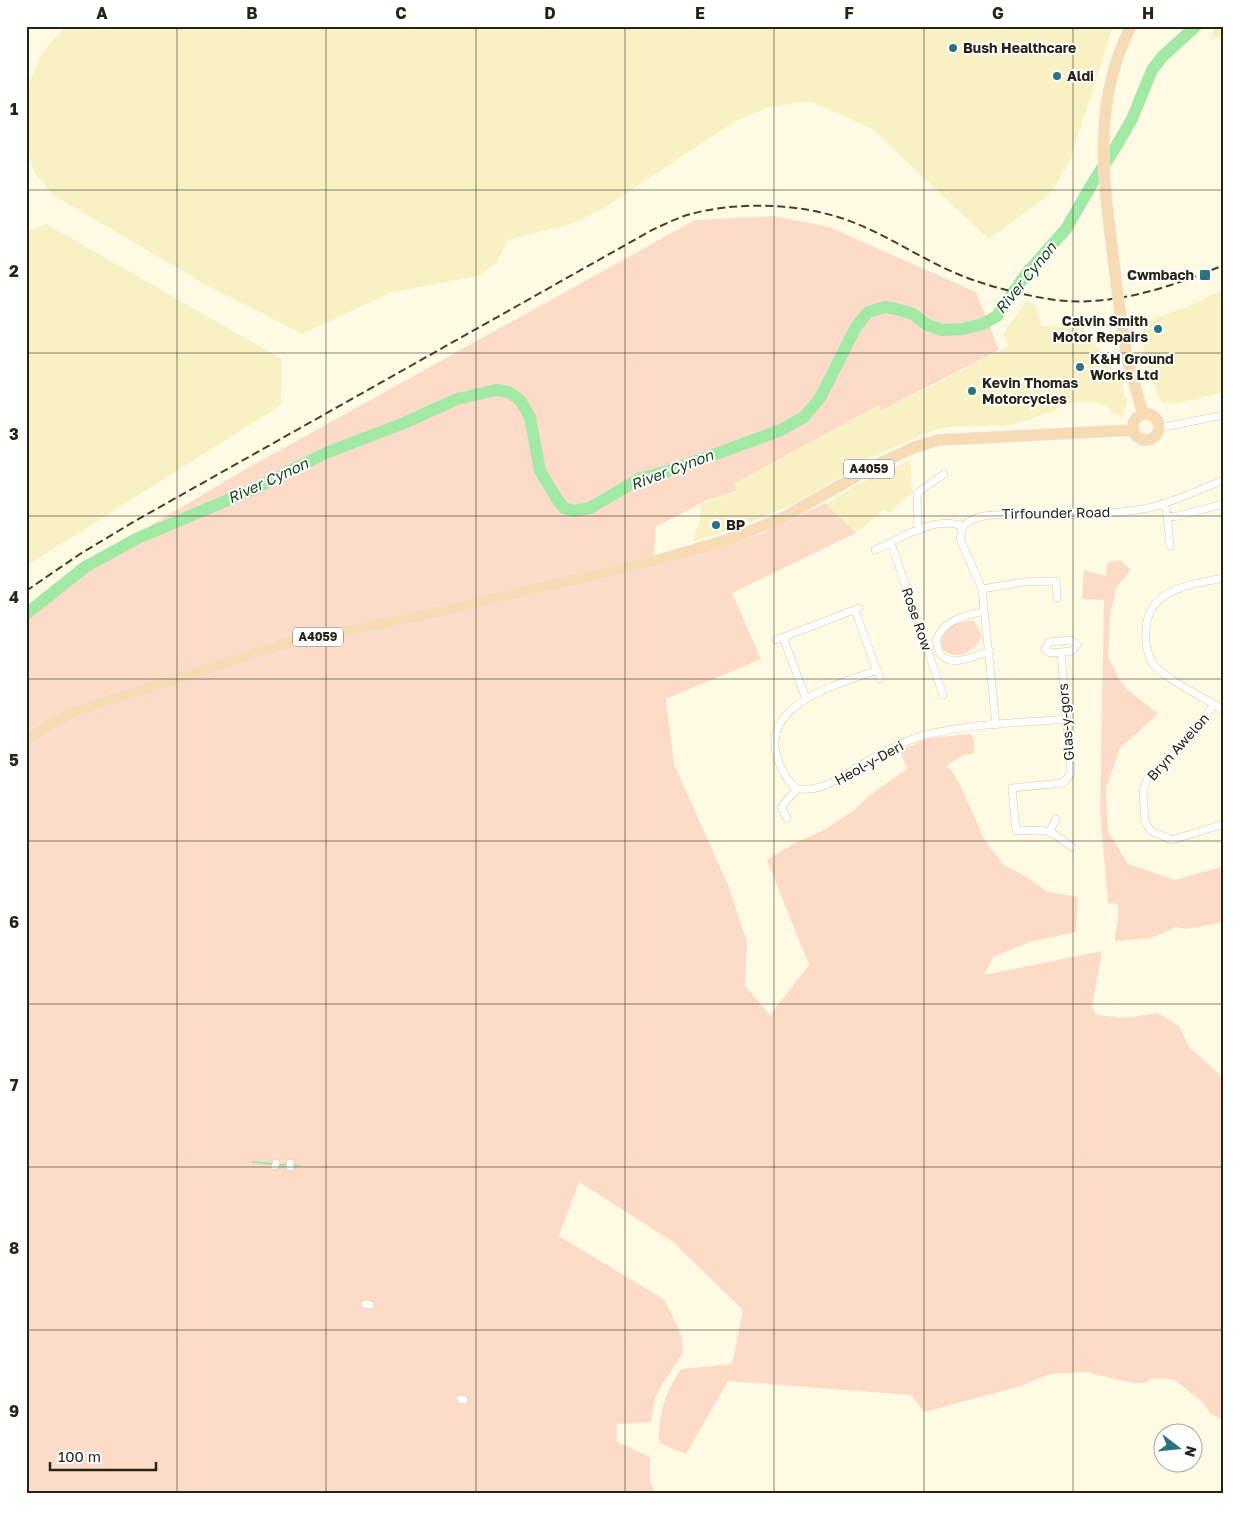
<svg xmlns="http://www.w3.org/2000/svg" width="1250" height="1520" viewBox="0 0 1250 1520" font-family="'Golos Text',sans-serif">
<style>
.built{fill:#f8f1c4}
.green{fill:#fcdcc9}
.lines{fill:none;stroke-linecap:round;stroke-linejoin:round}
.stream{stroke:#a3e9a6;stroke-width:2}
.river{stroke:#a3e9a6;stroke-width:12}
.minor-casing{stroke:#d3cca9;stroke-width:8}
.primary-casing{stroke:#e9e9e8;stroke-width:12}
.minor{stroke:#fff;stroke-width:7}
.primary{stroke:#f6dbb5;stroke-width:11}
.rail{stroke:#434132;stroke-width:2;stroke-dasharray:8 4;stroke-linecap:butt}
.primary-bridge-casing{stroke:#e9e9e8;stroke-width:12;stroke-linecap:butt}
.primary-bridge{stroke:#f6dbb5;stroke-width:11}
.grid{fill:none;stroke:#262416;stroke-width:1;stroke-opacity:0.55}
.poi-dot{fill:#2d7281;stroke:#fff;stroke-width:2}
.labels{text-anchor:middle;stroke-width:4;stroke-linejoin:round;paint-order:stroke}
.shield{fill:#fff;stroke:#67665c;stroke-width:1}
.shield-label{font-size:12px;font-weight:bold;fill:#262416}
.poi-label{font-size:14px;font-weight:bold;fill:#262416;stroke:#fff;text-anchor:start}
.street-label{font-size:14px;fill:#262416;stroke:#fff}
.water-label{font-size:15px;font-style:italic;fill:#144419;stroke:#fff}
.neatline{fill:none;stroke:#262416;stroke-width:2}
.grid-label{font-size:16px;text-anchor:middle;font-weight:bold;fill:#262416}
</style>
<rect width="100%" height="100%" fill="#fefae4"/>
<!-- built -->
<path class="built" d="M 66,26 L 1113,26 L 1069,163 L 1050,194 L 989,239 L 871,128 L 809,101 L 770,107 L 737,120 L 601,210 L 573,223 L 508,240 L 496,263 L 479,276 L 392,292 L 302,334 L 203,283 L 53,195 L 34,171 L 26,146 L 26,102 L 30,81 L 42,53 Z
M 1215,26 L 1224,26 L 1224,36 L 1210,39 Z
M 46,224 L 282,359 L 281,405 L 26,566 L 26,232 Z
M 1224,289 L 1224,392 L 1179,403 L 1164,403 L 1159,398 L 1143,354 L 1146,321 L 1189,306 Z
M 1026,302 L 1033,303 L 1037,309 L 1041,326 L 1081,327 L 1115,371 L 1124,389 L 1124,397 L 1128,399 L 1122,416 L 1111,413 L 1109,406 L 1092,402 L 1073,402 L 1030,420 L 1009,425 L 949,427 L 934,430 L 867,459 L 868,461 L 800,501 L 748,523 L 692,542 L 701,517 L 700,504 L 736,492 L 733,484 L 879,405 L 883,410 L 1009,346 L 1003,334 Z
M 908,461 L 911,465 L 912,492 L 889,513 L 884,510 L 856,533 L 826,504 L 856,485 Z"/>
<!-- green -->
<path class="green" d="M 774,216 L 829,227 L 976,292 L 999,350 L 882,410 L 879,405 L 733,484 L 737,491 L 705,501 L 656,527 L 653,567 L 761,534 L 825,503 L 856,533 L 732,593 L 761,659 L 666,699 L 674,764 L 728,885 L 747,942 L 745,986 L 770,1015 L 809,965 L 767,860 L 795,843 L 822,831 L 853,811 L 871,794 L 907,769 L 900,750 L 930,738 L 970,734 L 974,738 L 974,754 L 965,754 L 946,766 L 951,769 L 961,787 L 985,841 L 1005,866 L 1022,874 L 1048,892 L 1078,897 L 1076,932 L 1030,942 L 993,957 L 984,975 L 1102,951 L 1092,1007 L 1097,1015 L 1126,1018 L 1158,1013 L 1179,1026 L 1189,1047 L 1224,1078 L 1224,1421 L 1210,1413 L 1201,1401 L 1175,1380 L 1159,1378 L 1150,1379 L 1144,1383 L 1132,1383 L 1086,1372 L 1050,1374 L 1018,1387 L 924,1412 L 911,1395 L 728,1381 L 686,1454 L 659,1443 C 659,1412 664,1395 681,1369 L 732,1364 L 743,1310 L 673,1242 L 579,1182 L 559,1236 L 665,1300 L 682,1337 L 683,1353 L 661,1386 L 655,1399 L 651,1422 L 617,1424 L 617,1442 L 650,1457 L 650,1481 L 656,1494 L 26,1494 L 26,607 L 84,565 L 246,469 L 695,220 Z
M 1120,560 L 1131,570 L 1116,588 L 1110,617 L 1108,656 L 1119,679 L 1127,689 L 1158,714 L 1120,748 L 1106,789 L 1108,831 L 1128,864 L 1175,880 L 1224,866 L 1224,922 L 1187,929 L 1176,927 L 1151,938 L 1115,941 C 1115,927 1121,917 1117,904 L 1108,903 L 1100,811 L 1104,600 L 1082,599 L 1084,570 L 1106,576 L 1107,563 Z
M 966,621 L 974,621 L 982,636 C 975,652 955,663 941,648 L 942,633 L 948,626 Z"/>
<g class="lines">
<!-- stream -->
<path class="stream" d="M 253,1162 L 273,1164
M 278,1165 L 288,1165
M 292,1165 L 299,1166"/>
<!-- river -->
<path class="river" d="M 26,614 L 85,567 L 138,538 L 254,489 L 326,453 L 404,423 L 457,399 L 496,390 L 509,392 L 520,400 L 530,417 L 540,471 L 557,499 L 564,508 L 574,511 L 590,508 L 639,479 L 675,469 L 781,430 L 804,417 L 820,398 L 856,327 L 868,312 L 885,307 L 896,309 L 913,314 L 927,325 L 942,330 L 962,329 L 983,324 L 997,316 L 1026,274 L 1066,229 L 1092,184 L 1117,145 L 1132,119 L 1152,70 L 1162,57 L 1196,26"/>
<!-- minor casing -->
<g class="minor-casing">
<path id="minor" d="M 1159,428 L 1224,415
M 1164,503 C 1169,517 1168,531 1170,546
M 1168,515 L 1174,517 L 1224,504
M 963,526 L 960,539 L 982,589 L 996,725
M 918,531 L 917,493 L 944,474
M 891,543 L 943,695
M 875,550 C 902,538 934,515 963,526 C 979,512 1001,515 1021,515 C 1063,515 1107,516 1148,508 C 1174,502 1199,490 1224,480
M 1224,578 C 1192,584 1147,589 1146,630 C 1145,641 1147,655 1153,664 C 1165,679 1206,699 1224,710
M 982,589 L 1023,582 L 1056,581 L 1057,598
M 855,610 L 880,679
M 984,611 C 963,617 946,618 936,640 C 937,644 938,651 941,655 C 952,668 977,655 990,651
M 783,637 L 806,699
M 776,640 L 859,608
M 1071,640 L 1077,645 L 1072,651 L 1050,653 L 1045,649 L 1049,642 Z
M 1061,652 L 1071,773 L 1063,783 L 1012,788 L 1016,831 C 1046,829 1048,828 1072,847
M 877,670 C 840,684 761,703 777,757 C 781,770 786,780 797,789 C 825,792 843,775 866,762 C 885,751 908,739 929,734 C 973,723 1022,723 1067,719
M 1214,704 L 1185,744 L 1148,777 L 1143,791 L 1145,822 L 1151,831 L 1172,840 L 1224,824
M 787,818 L 781,807 L 797,789
M 1050,831 L 1056,819
M 275,1166 L 276,1163
M 290,1167 L 290,1163
M 365,1304 L 370,1305
M 460,1399 L 464,1400"/>
</g>
<!-- primary casing -->
<g class="primary-casing">
<path id="primary" d="M 1116,281 C 1106,192 1088,111 1131,26
M 1120,312 L 1127,358 L 1143,414
M1133 427a13 13 0 1 1 26 0a13 13 0 1 1-26 0Z
M 26,741 L 47,726 L 76,711 L 287,643 L 428,614 L 666,558 L 721,542 L 781,519 L 876,465 L 915,447 L 939,440 L 1133,430"/>
</g>
<!-- minor -->
<use href="#minor" class="minor"/>
<!-- primary -->
<use href="#primary" class="primary"/>
<!-- rail -->
<path class="rail" d="M 26,591 L 80,554 L 135,521 L 652,230 C 663,225 675,219 687,215 C 735,201 800,203 847,220 C 886,234 921,259 960,275 C 990,287 1023,295 1055,300 C 1113,307 1171,287 1224,265"/>
<!-- primary-bridge casing -->
<g class="primary-bridge-casing">
<path id="primary-bridge" d="M 1116,281 L 1120,312"/>
</g>
<!-- primary-bridge -->
<use href="#primary-bridge" class="primary-bridge"/>
</g>
<!-- grid -->
<path class="grid" d="M 177,26 L 177,1494M 326,26 L 326,1494M 476,26 L 476,1494M 625,26 L 625,1494M 774,26 L 774,1494M 924,26 L 924,1494M 1073,26 L 1073,1494M 26,190 L 1224,190M 26,353 L 1224,353M 26,516 L 1224,516M 26,679 L 1224,679M 26,841 L 1224,841M 26,1004 L 1224,1004M 26,1167 L 1224,1167M 26,1330 L 1224,1330"/>
<!-- markers -->
<g class="poi-dot">
<circle cx="953" cy="48" r="5"/>
<circle cx="1057" cy="76" r="5"/>
<rect x="1199" y="269" width="12" height="12" rx="2.5"/>
<circle cx="1158" cy="329" r="5"/>
<circle cx="1080" cy="367" r="5"/>
<circle cx="972" cy="391" r="5"/>
<circle cx="716" cy="525" r="5"/>
</g>
<g class="labels">
<!-- shield labels -->
<g class="shield">
<rect x="844" y="459.5" width="50" height="19" rx="4"/>
<rect x="293" y="627.5" width="50" height="19" rx="4"/>
</g>
<g class="shield-label">
<text x="869" y="473">A4059</text>
<text x="318" y="641">A4059</text>
</g>
<!-- poi labels -->
<g class="poi-label">
<text x="963" y="53">Bush Healthcare</text>
<text x="1067" y="81">Aldi</text>
<text x="1194" y="280" text-anchor="end">Cwmbach</text>
<text x="1148" y="326" text-anchor="end">Calvin Smith<tspan x="1148" dy="16">Motor Repairs</tspan></text>
<text x="1090" y="364">K&amp;H Ground<tspan x="1090" dy="16">Works Ltd</tspan></text>
<text x="982" y="388">Kevin Thomas<tspan x="982" dy="16">Motorcycles</tspan></text>
<text x="726" y="530">BP</text>
</g>
<!-- street labels -->
<g class="street-label">
<text transform="translate(1056 513) rotate(-1)" y="5">Tirfounder Road</text>
<text transform="translate(917 619) rotate(71)" y="5">Rose Row</text>
<text transform="translate(1066 722) rotate(-95)" y="5">Glas-y-gors</text>
<text transform="translate(1178 747) rotate(-48)" y="5">Bryn Awelon</text>
<text transform="translate(869 763) rotate(-29)" y="5">Heol-y-Deri</text>
</g>
<!-- water labels -->
<g class="water-label">
<text transform="translate(1026 278) rotate(-51)" y="5">River Cynon</text>
<text transform="translate(672 470) rotate(-21)" y="5">River Cynon</text>
<text transform="translate(268 481) rotate(-25)" y="5">River Cynon</text>
</g>
</g>
<!-- border -->
<rect width="1250" height="1520" fill="none" stroke="#ffffff" stroke-width="55"/>
<!-- north arrow -->
<g transform="translate(1178 1448) rotate(106)"><circle r="24" fill="#ffffff" stroke="#a8a7a2"/>
<path d="M0-4L9 19L0 12L-9 19Z" fill="#2d7281"/>
<text y="-8" font-size="14" font-weight="bold" text-anchor="middle" fill="#262416">N</text>
</g>
<!-- scale -->
<path d="M50 1462v8h106v-8" fill="none" stroke="#262416" stroke-width="2.5"/>
<text x="58" y="1462" font-size="15" fill="#262416" stroke="#ffffff" stroke-width="4" paint-order="stroke">100 m</text>
<rect x="28" y="28" width="1194" height="1464" class="neatline"/>
<g class="grid-label">
<text x="102" y="19">A</text>
<text x="252" y="19">B</text>
<text x="401" y="19">C</text>
<text x="550" y="19">D</text>
<text x="700" y="19">E</text>
<text x="849" y="19">F</text>
<text x="998" y="19">G</text>
<text x="1148" y="19">H</text>
<text x="14" y="115">1</text>
<text x="14" y="277">2</text>
<text x="14" y="440">3</text>
<text x="14" y="603">4</text>
<text x="14" y="766">5</text>
<text x="14" y="928">6</text>
<text x="14" y="1091">7</text>
<text x="14" y="1254">8</text>
<text x="14" y="1417">9</text>
</g>
</svg>
